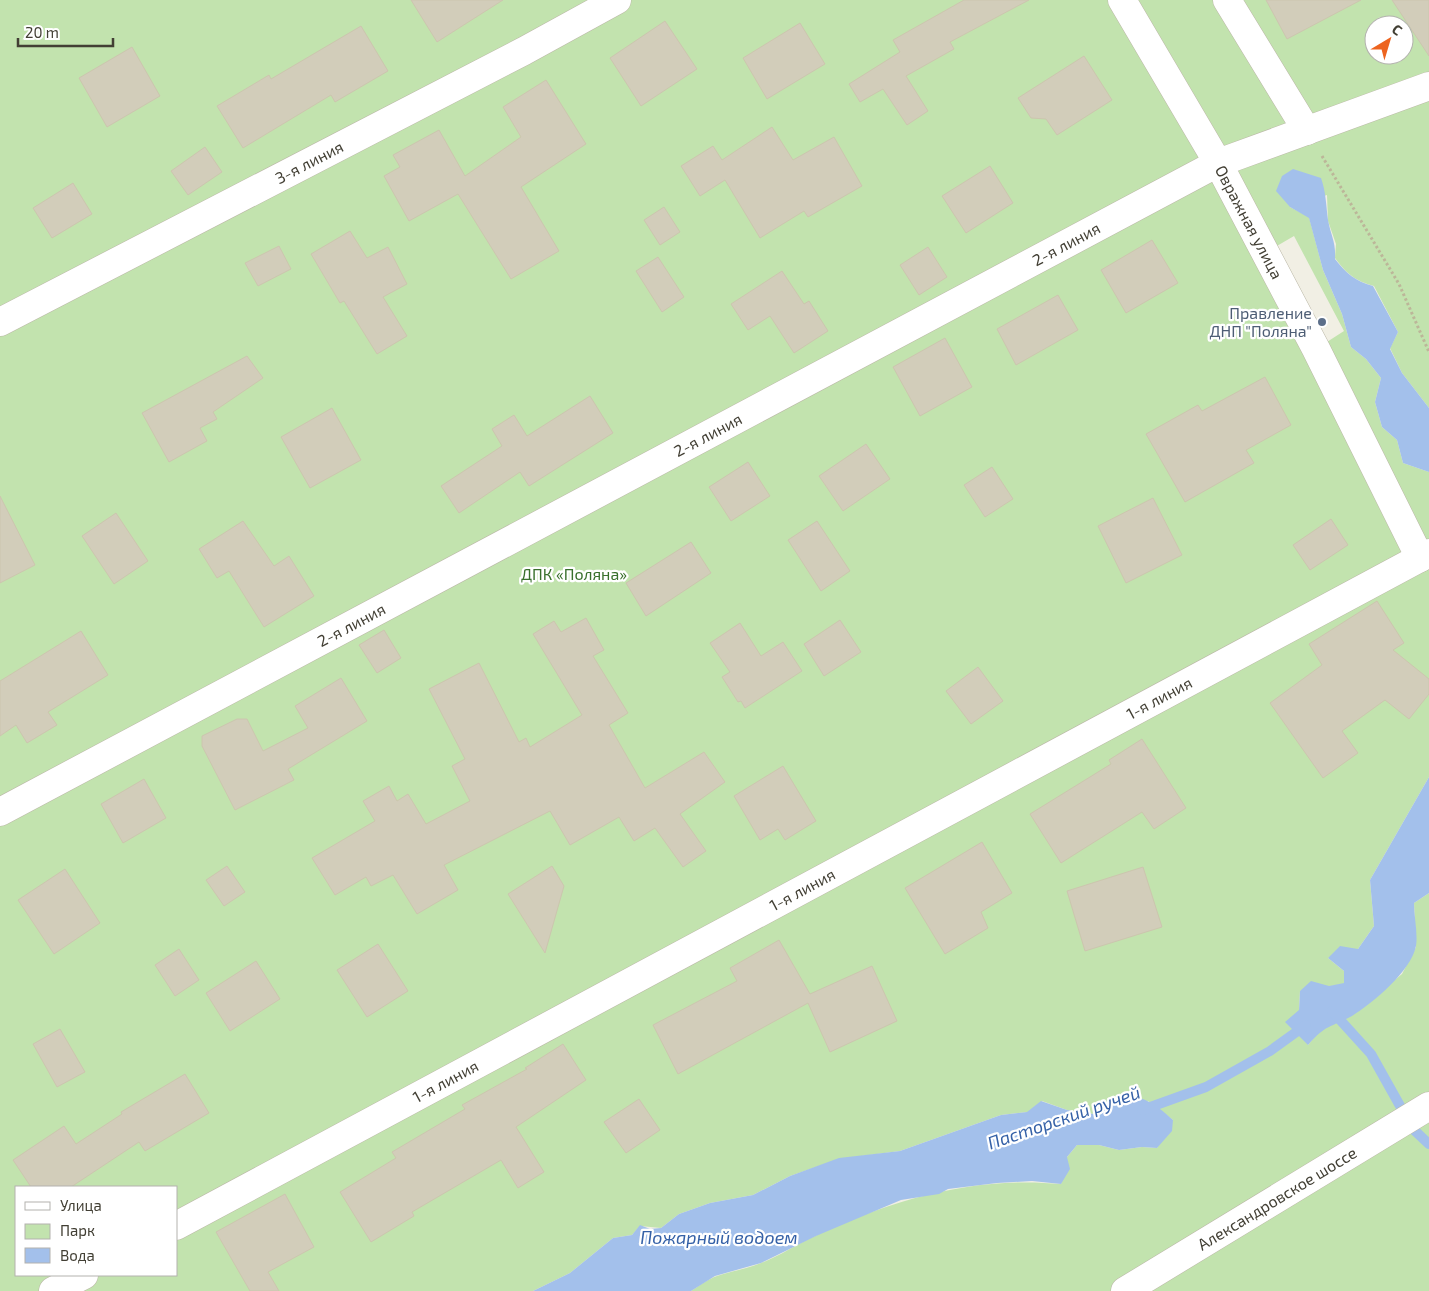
<svg xmlns="http://www.w3.org/2000/svg" width="1429" height="1291" viewBox="0 0 1429 1291" font-family="'Exo 2',sans-serif">
<style>
.green{fill:#c2e3ae;fill-rule:evenodd}
.water{fill:#a3c0eb}
.lines{fill:none;stroke-linecap:round;stroke-linejoin:round}
.stream{stroke:#a3c0eb;stroke-width:10}
.building{fill:#d2cdba;stroke:#ccc6ae}
.minor-casing{stroke:#bbb8a7;stroke-width:29}
.path{stroke:#bcb699;stroke-width:3;stroke-dasharray:2.5 2.5;stroke-linecap:butt}
.minor{stroke:#fff;stroke-width:28}
.service-dot{fill:#5c6f8a;stroke:#fff;stroke-width:2}
.labels{text-anchor:middle;stroke-width:4.5;stroke-linejoin:round;paint-order:stroke}
.street-label{font-size:16px;fill:#423f34;stroke:#fff}
.service-label{font-size:16px;fill:#4e5e75;stroke:#fff;text-anchor:end}
.park-label{font-size:16px;fill:#39702c;stroke:#fff}
.water-label{font-size:18px;font-style:italic;fill:#3561a7;stroke:#fff}
</style>
<rect width="100%" height="100%" fill="#f1efe4"/>
<!-- green -->
<path class="green" d="M 0,0 L 1429,0 L 1429,408 L 1402,373 L 1390,348 L 1398,332 L 1374,286 C 1355,281 1346,273 1335,258 L 1336,244 L 1328,221 L 1327,195 L 1290,207 L 1309,217 L 1323,270 L 1342,314 L 1351,347 L 1366,359 L 1381,378 L 1375,402 L 1382,427 L 1397,440 L 1403,463 L 1429,472 L 1429,777 L 1370,880 L 1374,926 L 1358,949 L 1328,958 L 1344,971 L 1344,984 L 1300,991 L 1299,1010 L 1308,1045 L 1321,1029 L 1352,1015 L 1402,974 L 1416,947 L 1414,903 L 1429,893 L 1429,1291 L 691,1291 C 699,1286 708,1279 717,1276 C 732,1271 747,1269 761,1263 C 780,1256 797,1244 815,1236 C 893,1199 974,1176 1061,1184 L 1067,1157 L 1077,1145 L 1099,1145 L 1119,1150 L 1142,1147 L 1157,1148 L 1173,1120 L 1148,1101 L 1101,1115 L 1067,1110 L 1042,1101 L 1028,1112 L 1001,1115 L 900,1151 L 839,1159 L 790,1176 L 753,1195 L 710,1203 L 679,1214 L 661,1228 L 640,1226 L 632,1235 L 613,1238 L 570,1273 L 533,1291 L 0,1291 ZM 1374,25 L 1404,25 L 1404,55 L 1374,55 ZM 1294,236 L 1344,331 L 1316,349 L 1265,253 ZM 16,1187 L 176,1187 L 176,1275 L 16,1275 Z"/>
<!-- water -->
<path class="water" d="M 1293,169 L 1321,178 C 1326,192 1326,205 1328,220 C 1331,236 1336,242 1335,259 C 1346,273 1355,281 1373,286 L 1398,332 L 1390,349 L 1402,373 L 1429,408 L 1429,472 L 1403,463 L 1397,440 L 1382,427 L 1375,402 L 1381,378 L 1366,359 L 1351,347 L 1342,314 L 1323,270 L 1309,218 L 1290,207 L 1276,191 L 1282,176 Z
M 1429,777 L 1429,893 L 1414,903 C 1414,917 1418,933 1416,946 C 1411,971 1373,1003 1352,1016 C 1330,1028 1326,1024 1308,1045 L 1285,1022 L 1299,1010 L 1300,991 L 1311,981 L 1329,986 L 1344,983 L 1344,971 L 1328,958 L 1340,946 L 1358,949 L 1374,926 L 1370,880 Z
M 1124,1096 C 1144,1095 1159,1107 1173,1120 L 1172,1131 L 1157,1148 L 1142,1147 L 1119,1150 L 1099,1145 L 1077,1145 L 1067,1157 L 1070,1169 L 1061,1184 L 1032,1181 L 997,1183 L 948,1189 L 939,1194 L 901,1200 L 816,1236 L 761,1263 L 715,1276 L 691,1291 L 533,1291 L 570,1273 L 613,1238 L 632,1235 L 640,1225 L 650,1229 L 661,1228 L 679,1214 L 710,1203 L 753,1195 L 790,1176 L 839,1158 L 900,1151 L 1001,1115 L 1027,1112 L 1041,1101 L 1067,1110 L 1100,1115 L 1104,1109 Z"/>
<g class="lines">
<!-- stream -->
<path class="stream" d="M 1332,1011 L 1371,1054 L 1413,1129 L 1429,1144
M 1142,1110 L 1206,1087 L 1270,1051 L 1306,1025"/>
</g>
<!-- building -->
<path class="building" d="M 411,0 L 503,0 L 437,42 Z
M 964,0 L 1029,0 L 950,42 L 954,49 L 906,76 L 928,111 L 907,125 L 883,89 L 860,102 L 849,84 L 900,52 L 893,40 Z
M 1266,0 L 1361,0 L 1287,39 Z
M 1392,0 L 1429,0 L 1429,56 Z
M 665,21 L 697,69 L 641,106 L 610,58 Z
M 800,23 L 825,64 L 767,99 L 743,58 Z
M 361,26 L 388,71 L 335,102 L 331,95 L 243,148 L 217,106 L 269,75 L 271,79 Z
M 132,47 L 160,96 L 107,127 L 79,78 Z
M 1084,56 L 1112,100 L 1057,135 L 1046,119 L 1031,118 L 1018,98 Z
M 546,80 L 586,144 L 521,187 L 559,251 L 511,279 L 458,194 L 409,221 L 384,176 L 400,167 L 393,155 L 439,130 L 465,176 L 521,137 L 503,107 Z
M 772,127 L 793,160 L 834,137 L 862,186 L 808,217 L 804,211 L 760,238 L 725,180 L 700,196 L 681,166 L 713,146 L 722,160 Z
M 205,147 L 222,172 L 188,195 L 171,171 Z
M 990,166 L 1013,203 L 966,233 L 942,196 Z
M 73,183 L 92,214 L 52,238 L 33,208 Z
M 664,207 L 680,232 L 660,245 L 644,220 Z
M 350,231 L 367,258 L 388,247 L 407,284 L 383,297 L 407,336 L 377,354 L 344,301 L 340,303 L 311,254 Z
M 1152,240 L 1178,283 L 1126,313 L 1101,270 Z
M 279,246 L 291,269 L 258,286 L 245,263 Z
M 928,247 L 947,277 L 919,295 L 900,265 Z
M 658,257 L 684,297 L 662,312 L 636,271 Z
M 782,271 L 804,304 L 809,301 L 828,331 L 794,353 L 770,316 L 748,330 L 731,304 Z
M 1058,295 L 1078,330 L 1016,365 L 997,329 Z
M 945,338 L 972,387 L 920,416 L 893,367 Z
M 247,356 L 263,378 L 213,412 L 217,419 L 200,428 L 207,441 L 169,462 L 142,413 Z
M 1265,377 L 1291,425 L 1246,450 L 1254,463 L 1185,502 L 1146,434 L 1198,405 L 1202,411 Z
M 590,396 L 613,433 L 529,486 L 520,472 L 459,513 L 441,486 L 502,446 L 492,429 L 514,415 L 527,436 Z
M 332,408 L 361,460 L 310,488 L 281,437 Z
M 866,444 L 890,479 L 843,511 L 819,476 Z
M 748,462 L 770,496 L 731,521 L 709,487 Z
M 992,467 L 1013,499 L 985,517 L 964,485 Z
M 0,496 L 35,565 L 0,583 Z
M 1153,498 L 1182,555 L 1126,583 L 1098,526 Z
M 116,513 L 148,561 L 114,584 L 82,536 Z
M 1331,519 L 1348,545 L 1310,570 L 1293,545 Z
M 243,521 L 274,566 L 289,556 L 314,596 L 264,627 L 229,571 L 217,578 L 199,549 Z
M 817,521 L 850,571 L 821,591 L 788,540 Z
M 691,542 L 711,573 L 646,616 L 626,583 Z
M 1377,601 L 1404,643 L 1393,650 L 1429,679 L 1429,694 L 1409,719 L 1385,700 L 1342,731 L 1358,753 L 1323,778 L 1270,703 L 1322,665 L 1309,644 Z
M 586,618 L 604,650 L 593,656 L 628,713 L 609,725 L 645,788 L 704,752 L 725,782 L 680,814 L 706,851 L 683,867 L 655,828 L 634,841 L 619,817 L 570,845 L 550,811 L 444,865 L 458,890 L 417,914 L 393,875 L 371,886 L 366,877 L 335,895 L 312,858 L 375,821 L 363,801 L 389,786 L 397,801 L 408,794 L 426,824 L 470,801 L 452,766 L 465,759 L 429,689 L 479,663 L 519,742 L 526,738 L 530,747 L 582,715 L 533,634 L 554,621 L 561,632 Z
M 840,620 L 861,652 L 824,676 L 804,644 Z
M 740,623 L 761,656 L 783,642 L 802,671 L 745,708 L 741,701 L 738,702 L 722,677 L 730,672 L 710,643 Z
M 384,630 L 401,658 L 377,673 L 359,645 Z
M 81,631 L 108,675 L 48,712 L 57,725 L 27,743 L 16,725 L 0,736 L 0,681 Z
M 978,667 L 1003,701 L 971,724 L 946,691 Z
M 341,678 L 367,721 L 288,769 L 294,780 L 235,810 L 202,746 L 202,736 L 237,719 L 247,719 L 263,751 L 308,728 L 295,706 Z
M 1142,739 L 1186,808 L 1154,829 L 1142,812 L 1061,863 L 1030,814 L 1111,764 L 1109,760 Z
M 783,766 L 816,821 L 785,840 L 778,829 L 760,840 L 734,796 Z
M 144,779 L 166,818 L 123,843 L 101,804 Z
M 982,842 L 1012,893 L 981,912 L 988,928 L 945,954 L 905,888 Z
M 227,866 L 245,892 L 224,906 L 206,880 Z
M 552,866 L 564,886 L 545,953 L 508,894 Z
M 1143,867 L 1162,927 L 1085,951 L 1067,891 Z
M 65,869 L 100,923 L 54,954 L 18,900 Z
M 779,940 L 810,994 L 872,966 L 897,1021 L 830,1052 L 808,1003 L 678,1074 L 653,1025 L 737,981 L 730,968 Z
M 378,944 L 408,991 L 367,1017 L 337,970 Z
M 179,949 L 199,980 L 175,996 L 155,965 Z
M 256,961 L 280,999 L 230,1031 L 206,993 Z
M 60,1029 L 85,1072 L 57,1087 L 33,1044 Z
M 563,1044 L 586,1080 L 516,1127 L 544,1172 L 518,1188 L 501,1160 L 412,1212 L 414,1216 L 371,1242 L 340,1192 L 396,1158 L 392,1152 L 465,1109 L 462,1105 L 527,1069 L 525,1068 Z
M 185,1074 L 209,1113 L 145,1151 L 139,1142 L 71,1187 L 31,1187 L 13,1160 L 64,1126 L 76,1144 L 122,1114 L 121,1112 Z
M 639,1099 L 660,1130 L 626,1153 L 604,1122 Z
M 285,1194 L 314,1247 L 268,1272 L 279,1291 L 250,1291 L 216,1232 Z"/>
<g class="lines">
<!-- minor casing -->
<g class="minor-casing">
<g id="minor">
<path id="s1" d="M 1122,0 L 1218,163 L 1316,349 L 1420,558"/>
<path d="M 1227,0 L 1307,131"/>
<path id="s2" d="M 0,322 L 524,51 L 617,0"/>
<path id="s3" d="M 0,812 L 1218,163 L 1429,86"/>
<path id="s4" d="M 176,1226 L 1429,553"/>
<path d="M 53,1291 L 84,1275"/>
<path id="s5" d="M 1125,1291 L 1429,1106"/>
</g>
</g>
<!-- path -->
<path class="path" d="M 1322,156 L 1399,284 L 1429,352"/>
<!-- minor -->
<use href="#minor" class="minor"/>
</g>
<!-- markers -->
<circle class="service-dot" cx="1322" cy="322" r="5"/>
<g class="labels">
<!-- street labels -->
<g class="street-label">
<text dy="6" stroke="none"><textPath href="#s2" startOffset="348">3-я линия</textPath></text>
<text dy="6" stroke="none"><textPath href="#s1" startOffset="256">Овражная улица</textPath></text>
<text dy="6" stroke="none"><textPath href="#s3" startOffset="1208">2-я линия</textPath></text>
<text dy="6" stroke="none"><textPath href="#s3" startOffset="802">2-я линия</textPath></text>
<text dy="6" stroke="none"><textPath href="#s3" startOffset="398">2-я линия</textPath></text>
<text dy="6" stroke="none"><textPath href="#s4" startOffset="1116">1-я линия</textPath></text>
<text dy="6" stroke="none"><textPath href="#s4" startOffset="711">1-я линия</textPath></text>
<text dy="6" stroke="none"><textPath href="#s4" startOffset="306">1-я линия</textPath></text>
<text dy="6" stroke="none"><textPath href="#s5" startOffset="178">Александровское шоссе</textPath></text>
</g>
<!-- service labels -->
<g class="service-label">
<text x="1312" y="319">Правление<tspan x="1312" dy="18">ДНП "Поляна"</tspan></text>
</g>
<!-- park labels -->
<g class="park-label">
<text x="574" y="580">ДПК «Поляна»</text>
</g>
<!-- water labels -->
<g class="water-label">
<text transform="translate(1064 1118) rotate(-19)" y="6">Пасторский ручей</text>
<text x="719" y="1244">Пожарный водоем</text>
</g>
</g>
<!-- legend -->
<rect x="15" y="1186" width="162" height="90" fill="#ffffff" stroke="#b3b2ae"/>
<rect x="25" y="1202" width="25" height="8" fill="#ffffff" stroke="#b3b2ae"/>
<text x="60" y="1211" font-size="15" fill="#423f34">Улица</text>
<rect x="25" y="1224" width="25" height="15" fill="#c2e3ae" stroke="#b3b2ae"/>
<text x="60" y="1236" font-size="15" fill="#423f34">Парк</text>
<rect x="25" y="1248" width="25" height="15" fill="#a3c0eb" stroke="#b3b2ae"/>
<text x="60" y="1261" font-size="15" fill="#423f34">Вода</text>
<!-- north arrow -->
<g transform="translate(1389 40) rotate(38)"><circle r="24" fill="#ffffff" stroke="#b3b2ae"/>
<path d="M0-4L9 19L0 12L-9 19Z" fill="#ed641f"/>
<text y="-8" font-size="14" font-weight="bold" text-anchor="middle" fill="#423f34">С</text>
</g>
<!-- scale -->
<path d="M18 38v8h95v-8" fill="none" stroke="#423f34" stroke-width="2.5"/>
<text x="25" y="38" font-size="15" fill="#423f34" stroke="#ffffff" stroke-width="4" paint-order="stroke">20 m</text>
</svg>
